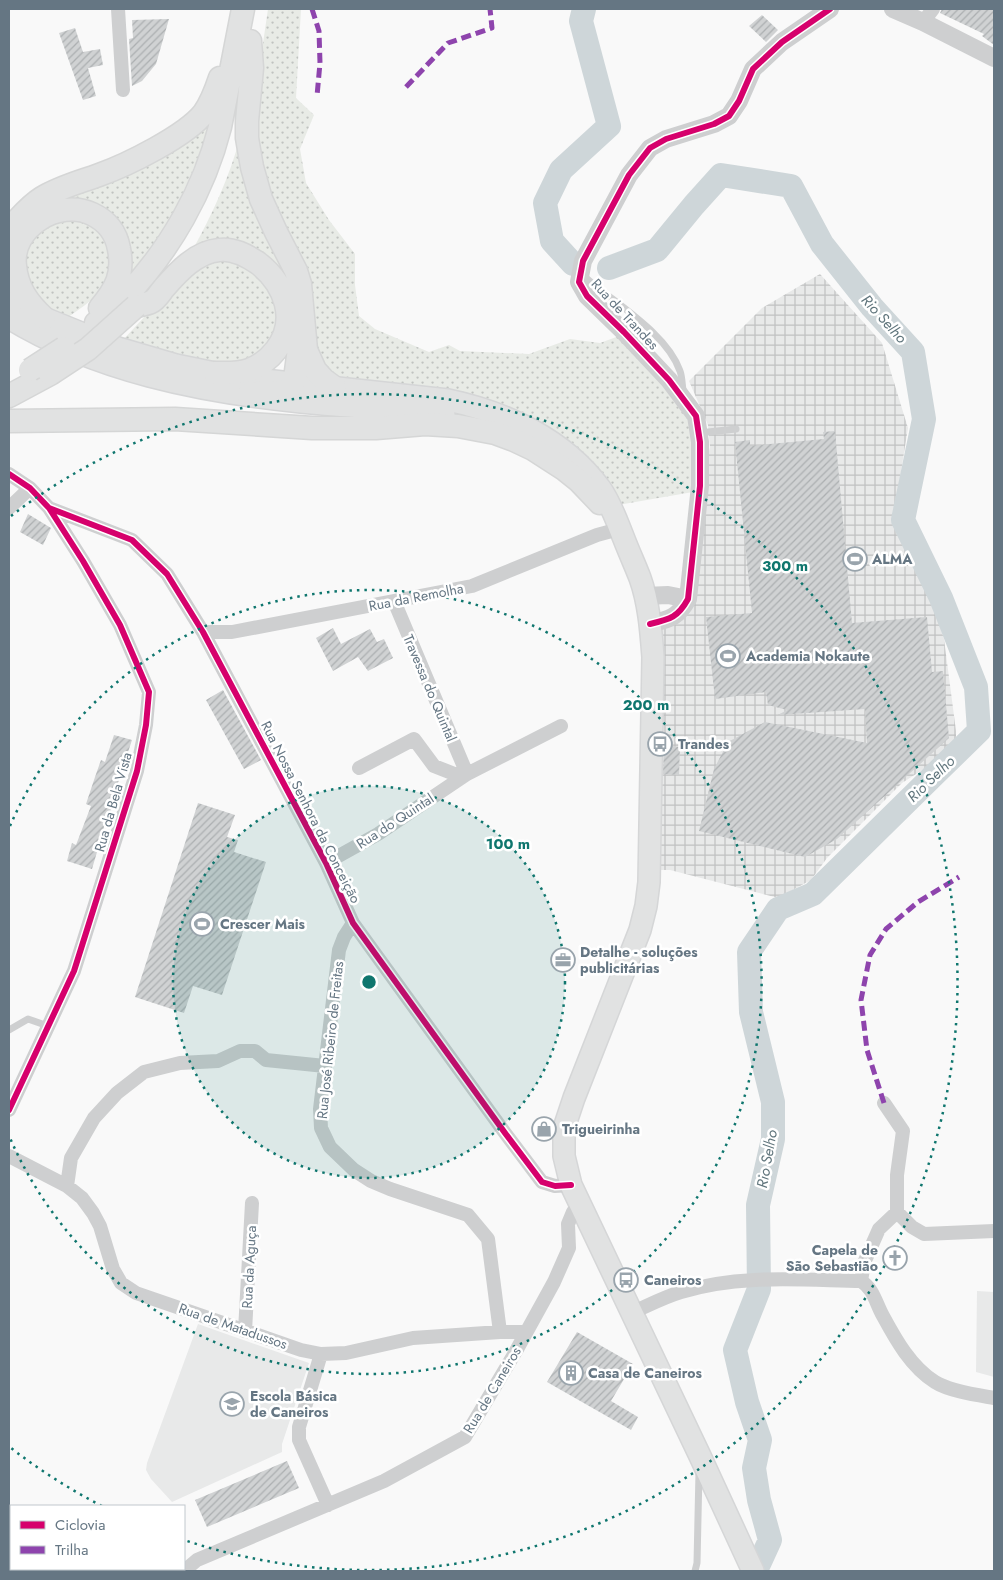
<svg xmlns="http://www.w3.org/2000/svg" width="1003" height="1580" viewBox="0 0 1003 1580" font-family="Jost,sans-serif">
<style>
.built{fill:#e8e9e9}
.industrial{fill:url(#industrial-grid)}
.grass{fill:url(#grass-dots)}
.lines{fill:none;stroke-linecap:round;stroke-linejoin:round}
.river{stroke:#ced6d9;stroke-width:24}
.building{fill:url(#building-hatch)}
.primary-casing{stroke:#d5d6d7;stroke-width:24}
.trunk-casing{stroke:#d5d6d6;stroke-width:25}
.service{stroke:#cecfd0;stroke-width:7}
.minor{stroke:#cecfd0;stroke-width:14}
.tertiary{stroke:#cecfd0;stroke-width:18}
.primary{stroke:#e1e2e2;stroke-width:21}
.trunk{stroke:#e1e2e2;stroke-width:22}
.trunk-bridge-casing{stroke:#d5d6d6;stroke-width:25;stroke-linecap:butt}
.trunk-bridge{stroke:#e1e2e2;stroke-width:22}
.quiet{stroke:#8e44ad;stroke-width:5;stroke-dasharray:10 5;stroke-linecap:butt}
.cycleway-casing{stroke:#fff;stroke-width:9}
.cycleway{stroke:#d6006c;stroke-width:6}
.ring{fill:none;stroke:#0f766e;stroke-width:2.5;stroke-dasharray:2.5 5}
.labels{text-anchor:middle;stroke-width:5;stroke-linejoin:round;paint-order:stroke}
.street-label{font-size:14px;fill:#657683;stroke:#fff}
.poi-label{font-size:14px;font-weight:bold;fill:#657683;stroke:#fff;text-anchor:start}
.water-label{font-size:15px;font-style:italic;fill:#60757c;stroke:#fff}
.centre{fill:#0f766e;stroke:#fff;stroke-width:2.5}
.ring-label{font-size:15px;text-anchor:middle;font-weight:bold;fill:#0f766e;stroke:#fff;stroke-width:5;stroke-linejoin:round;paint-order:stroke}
</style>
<defs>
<pattern id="industrial-grid" width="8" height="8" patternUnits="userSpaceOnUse" patternTransform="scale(1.25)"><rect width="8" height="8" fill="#e8e9e9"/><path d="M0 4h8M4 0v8" fill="none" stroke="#c0c1c2"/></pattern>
<pattern id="grass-dots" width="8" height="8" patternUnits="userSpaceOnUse" patternTransform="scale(1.25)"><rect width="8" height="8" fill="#e8ebe6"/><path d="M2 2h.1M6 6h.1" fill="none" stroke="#c0c3c0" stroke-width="1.8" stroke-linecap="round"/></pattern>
<pattern id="building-hatch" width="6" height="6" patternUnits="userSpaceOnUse" patternTransform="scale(1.25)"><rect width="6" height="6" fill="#d0d2d3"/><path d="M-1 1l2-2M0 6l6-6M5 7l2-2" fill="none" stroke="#acafb1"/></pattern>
</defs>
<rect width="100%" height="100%" fill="#f9f9f9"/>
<!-- built -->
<path class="built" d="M 977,1291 L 994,1292 L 994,1377 L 976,1372 Z
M 198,1324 L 309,1363 L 282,1444 L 282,1452 L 172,1502 L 151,1479 L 146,1470 L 147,1463 Z"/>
<!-- industrial -->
<path class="industrial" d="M 820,274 L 882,343 L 908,428 L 893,521 L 935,610 L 944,639 L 956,731 L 956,743 L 941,758 L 902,783 L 827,858 L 811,880 L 778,898 L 670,870 L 650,870 L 653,631 L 681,612 L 699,491 L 710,447 L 708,425 L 689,381 L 762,308 Z"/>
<!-- grass -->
<path class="grass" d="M 268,9 L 301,9 L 296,98 L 314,115 L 300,149 L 306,183 L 329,220 L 355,254 L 355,285 L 359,316 L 375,329 L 429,352 L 449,345 L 460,351 L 529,354 L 570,339 L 600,343 L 619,336 L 692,417 L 693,492 L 618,505 L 549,431 L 365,385 L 333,374 L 312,346 L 262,174 L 254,136 L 256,91 Z
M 214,114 C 199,158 182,200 157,240 C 149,254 137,266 128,280 L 107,212 L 20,224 Z
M 240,138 L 294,293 L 281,275 L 192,251 C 212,215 229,178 240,138 Z
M 53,219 L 86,219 L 109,241 C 110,250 112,263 110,273 C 104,295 82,307 64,320 L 52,314 L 29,288 L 24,256 L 36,231 Z
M 213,259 L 239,261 L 269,287 L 279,317 L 269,346 L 233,368 L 122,341 L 173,286 Z"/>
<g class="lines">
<!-- river -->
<path class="river" d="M 573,264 L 552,241 L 545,203 L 561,170 L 609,126 L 581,21 L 584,9
M 609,268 L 657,250 L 694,205 L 721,175 L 791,186 L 822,244 L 872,307 L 913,352 L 924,419 L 903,520 L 941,598 L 976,687 L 979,731 L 937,772 L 813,894 L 778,909 L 749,952 L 751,1012 L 773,1102 L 773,1139 L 758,1205 L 759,1289 L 735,1350 L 747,1402 L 760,1440 L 754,1468 L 759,1500 L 770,1540 L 759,1564 L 753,1571"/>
</g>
<!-- building -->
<path class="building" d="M 942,9 L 994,9 L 994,45 L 982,36 L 984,34 L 940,13 Z
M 762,15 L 778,30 L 766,42 L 749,26 Z
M 169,19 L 156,64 L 142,81 L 132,86 L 129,39 L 133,38 L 132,20 Z
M 75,28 L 83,52 L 100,49 L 103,65 L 88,68 L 96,96 L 83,100 L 59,33 Z
M 835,431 L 852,623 L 927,617 L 932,672 L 943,671 L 949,738 L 837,839 L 805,857 L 699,831 L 714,769 L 728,742 L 765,722 L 867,743 L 865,709 L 778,715 L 787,710 L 768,705 L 766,692 L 715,699 L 706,617 L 752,613 L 735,442 L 750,440 L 750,446 L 824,439 L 823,432 Z
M 28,514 L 51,528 L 43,545 L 20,532 Z
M 333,628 L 341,644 L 370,629 L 377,642 L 384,639 L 393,658 L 368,671 L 358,657 L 333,671 L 316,638 Z
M 223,690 L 261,760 L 244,769 L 206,700 Z
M 114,735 L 132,740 L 114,795 L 116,796 L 95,851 L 97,852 L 92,869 L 67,861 L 72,843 L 76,845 L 91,806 L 86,804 L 95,777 L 101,760 L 105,762 Z
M 664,745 L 680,747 L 679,775 L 663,774 Z
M 198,803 L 235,815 L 227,837 L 238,840 L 234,852 L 266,862 L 222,995 L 193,986 L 184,1013 L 135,997 Z
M 577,1332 L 633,1364 L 611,1401 L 638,1417 L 631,1430 L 547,1382 Z
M 287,1461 L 299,1488 L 207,1527 L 195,1500 Z"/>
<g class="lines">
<!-- primary casing -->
<g class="primary-casing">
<path id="primary" d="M 9,297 L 44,318 L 118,348 L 176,365 L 215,373 L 255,379 L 448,400 C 505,412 564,439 600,488 C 611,503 617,522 624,539 C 629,552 635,565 640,578 C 649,603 651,631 653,657 L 649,882 L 646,906 L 640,930 L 574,1098 L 564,1128 L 564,1156 L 571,1185 L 700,1456 L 753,1571
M 9,318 C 96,371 200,392 301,402 C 348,407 397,408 444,415"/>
</g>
<!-- trunk casing -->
<g class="trunk-casing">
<path id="trunk" d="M 250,41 L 252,68 L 247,121 L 247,138 L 252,167 L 261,199 L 276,232 L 296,271 L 300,284 L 306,350 L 315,370 L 324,380 L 335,388
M 9,229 C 20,218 29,206 42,198 C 60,187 80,182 99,175 C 127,165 186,136 204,113 C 211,103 216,90 220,78
M 136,306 C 141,305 147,304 151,302 C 156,300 160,293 164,288 C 178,272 196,252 219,250 C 233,248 246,255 258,263 C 285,284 299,320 276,350 C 269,359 260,366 249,370 C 238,374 226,373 215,373
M 44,318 C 28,303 17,288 15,266 C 10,227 59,198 92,214 C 107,221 116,232 119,249 C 124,274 116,289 100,308
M 96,323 C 106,315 116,307 125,297 C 170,250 204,190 220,127 L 243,9
M 249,395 L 261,392 L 282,393 L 288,391 L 295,379 L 300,341
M 9,396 L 50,374
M 9,421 L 175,419 L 312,428 L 376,428 L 425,424 L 458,426 L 495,433 L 514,440 L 533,449 L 564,469 L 579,481 L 600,503"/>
</g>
<!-- service -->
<path class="service" d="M 584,273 L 585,277 C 614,303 667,333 680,371 C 682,376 682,384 683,390
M 699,433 L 736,429
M 9,1030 L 28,1019 L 48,1026
M 695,1571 L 697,1563 L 699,1472"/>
<!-- minor -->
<path class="minor" d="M 118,9 L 123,90
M 923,22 L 933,9
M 9,474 L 30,488 L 49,508 L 132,540 L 167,574 L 203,632 L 326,863 L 353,923 L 505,1133 L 542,1182 L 555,1186 L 571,1185
M 9,508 L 30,488
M 394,601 L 467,774
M 203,632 L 232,632 L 472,586 L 597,535 L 619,529
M 359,768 L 414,739 L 434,766 L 462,777
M 326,863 L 378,834 L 467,774 L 561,726
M 353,923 L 344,937 L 339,950 L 320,1109 L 321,1128 L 330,1147 L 354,1170 L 371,1181 L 390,1189 L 468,1215 L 488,1239 L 500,1332
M 884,1103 L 903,1131 L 897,1175 L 897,1212
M 9,1110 L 74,971 L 137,771 L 146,725 L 149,692 L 120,625 L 83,561 L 49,508
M 9,1156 L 67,1186 L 82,1198 L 93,1213 L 100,1226 L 113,1269 L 121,1283 L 136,1293 L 301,1350 L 321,1354 L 346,1353 L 413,1338 L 500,1332 L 526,1332
M 67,1186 L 71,1158 L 94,1118 L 117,1093 L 144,1072 L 180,1063 L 218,1061 L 240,1051 L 255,1051 L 266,1060 L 325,1066
M 861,1281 L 864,1263 L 879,1229 L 897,1212 L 912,1227 L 924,1234 L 994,1231
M 631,1313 C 647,1306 664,1297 681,1292 C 739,1274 801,1280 861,1281 C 874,1289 876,1304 883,1316 C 896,1340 911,1367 935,1382 C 949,1391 977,1395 994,1398
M 245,1331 L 252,1203
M 321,1354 L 299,1427 L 299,1440 L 328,1505
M 184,1571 L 197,1560 L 384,1481 L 465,1437 L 516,1351 L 554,1282 L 569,1248 L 568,1224 L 573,1212 L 582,1208"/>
<!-- tertiary -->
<path class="tertiary" d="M 893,9 L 923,22 L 994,58
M 645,596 L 668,595 L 688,599
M 650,624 C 671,619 678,617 688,599 L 700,486 L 700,442 L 696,416 L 669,380 L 624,332 L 587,296 L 579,282 L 583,261 L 629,175 L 650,148 L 666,139 L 714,124 L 729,116 L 739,101 L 753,69 L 782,42 L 830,9"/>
<!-- primary -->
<use href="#primary" class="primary"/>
<!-- trunk -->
<use href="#trunk" class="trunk"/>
<!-- trunk-bridge casing -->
<g class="trunk-bridge-casing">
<path id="trunk-bridge" d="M 30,370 L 64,348
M 50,374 L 88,349 L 136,306"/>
</g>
<!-- trunk-bridge -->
<use href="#trunk-bridge" class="trunk-bridge"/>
<!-- quiet -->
<path class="quiet" d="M 312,9 L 319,31 L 320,63 L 317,96
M 406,87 L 448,43 L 492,28 L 490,9
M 884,1103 L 867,1050 L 861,1000 L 870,955 L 886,929 L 918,902 L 959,877"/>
<!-- cycleway casing -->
<g class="cycleway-casing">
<path id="cycleway" d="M 9,474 L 30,488 L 49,508 L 132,540 L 167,574 L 203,632 L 326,863 L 353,923 L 505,1133 L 542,1182 L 555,1186 L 571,1185
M 650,624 C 671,619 678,617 688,599 L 700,486 L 700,442 L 696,416 L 669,380 L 624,332 L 587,296 L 579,282 L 583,261 L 629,175 L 650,148 L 666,139 L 714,124 L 729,116 L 739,101 L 753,69 L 782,42 L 830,9
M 9,1110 L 74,971 L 137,771 L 146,725 L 149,692 L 120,625 L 83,561 L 49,508"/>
</g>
<!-- cycleway -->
<use href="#cycleway" class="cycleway"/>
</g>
<!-- distance rings -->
<circle cx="369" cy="982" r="196" fill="#0f766e" fill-opacity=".12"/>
<g class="ring">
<circle cx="369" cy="982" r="196"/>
<path d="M10 826A392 392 0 1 1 10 1138"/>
<path d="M102 1506A588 588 0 0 1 11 1448M11 516A588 588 0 1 1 187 1541"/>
</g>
<!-- icons -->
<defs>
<g id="stadium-ring" transform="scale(1.25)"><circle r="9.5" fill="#fff" stroke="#99a4ac" stroke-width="1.5"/><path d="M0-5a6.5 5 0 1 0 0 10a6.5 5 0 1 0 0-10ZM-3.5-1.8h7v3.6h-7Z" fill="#99a4ac"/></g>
<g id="bus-ring" transform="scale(1.25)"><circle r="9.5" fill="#fff" stroke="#99a4ac" stroke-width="1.5"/><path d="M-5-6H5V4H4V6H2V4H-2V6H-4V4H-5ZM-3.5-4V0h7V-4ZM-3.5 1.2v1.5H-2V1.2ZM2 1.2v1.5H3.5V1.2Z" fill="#99a4ac"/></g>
<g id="office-ring" transform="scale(1.25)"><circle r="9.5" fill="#fff" stroke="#99a4ac" stroke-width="1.5"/><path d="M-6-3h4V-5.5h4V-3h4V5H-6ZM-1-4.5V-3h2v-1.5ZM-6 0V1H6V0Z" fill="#99a4ac"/></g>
<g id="shop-ring" transform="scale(1.25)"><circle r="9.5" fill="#fff" stroke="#99a4ac" stroke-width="1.5"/><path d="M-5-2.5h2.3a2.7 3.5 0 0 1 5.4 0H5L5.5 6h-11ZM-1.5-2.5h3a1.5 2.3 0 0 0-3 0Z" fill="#99a4ac"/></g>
<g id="church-ring" transform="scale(1.25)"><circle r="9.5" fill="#fff" stroke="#99a4ac" stroke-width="1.5"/><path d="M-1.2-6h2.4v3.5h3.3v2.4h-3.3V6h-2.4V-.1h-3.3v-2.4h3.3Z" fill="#99a4ac"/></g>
<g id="building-ring" transform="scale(1.25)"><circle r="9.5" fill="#fff" stroke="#99a4ac" stroke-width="1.5"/><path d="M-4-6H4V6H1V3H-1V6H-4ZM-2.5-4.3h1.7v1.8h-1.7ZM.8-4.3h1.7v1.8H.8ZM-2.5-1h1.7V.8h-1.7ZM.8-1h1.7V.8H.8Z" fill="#99a4ac"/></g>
<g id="school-ring" transform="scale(1.25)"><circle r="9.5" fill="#fff" stroke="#99a4ac" stroke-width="1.5"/><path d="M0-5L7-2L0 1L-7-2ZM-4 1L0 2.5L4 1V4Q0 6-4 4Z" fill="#99a4ac"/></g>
</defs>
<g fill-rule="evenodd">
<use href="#stadium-ring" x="855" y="559"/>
<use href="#stadium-ring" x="728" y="656"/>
<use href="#bus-ring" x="660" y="744"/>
<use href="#stadium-ring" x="202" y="924"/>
<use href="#office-ring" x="563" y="960"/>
<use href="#shop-ring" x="544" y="1129"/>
<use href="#church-ring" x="895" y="1258"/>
<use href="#bus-ring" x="626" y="1280"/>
<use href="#building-ring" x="571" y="1373"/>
<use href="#school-ring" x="232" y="1404"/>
</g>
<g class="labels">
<!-- street labels -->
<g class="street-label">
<text transform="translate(625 314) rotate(47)" y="5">Rua de Trandes</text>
<text transform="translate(416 597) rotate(-11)" y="5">Rua da Remolha</text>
<text transform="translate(430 688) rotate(67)" y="5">Travessa do Quintal</text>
<text transform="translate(113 802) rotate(-74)" y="5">Rua da Bela Vista</text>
<text transform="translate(311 812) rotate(63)" y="5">Rua Nossa Senhora da Conceição</text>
<text transform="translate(395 821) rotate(-33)" y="5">Rua do Quintal</text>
<text transform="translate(330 1040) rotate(-84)" y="5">Rua José Ribeiro de Freitas</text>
<text transform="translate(249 1267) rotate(-87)" y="5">Rua da Aguça</text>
<text transform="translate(233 1326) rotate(19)" y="5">Rua de Matadussos</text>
<text transform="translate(492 1390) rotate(-59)" y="5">Rua de Caneiros</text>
</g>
<!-- poi labels -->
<g class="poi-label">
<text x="872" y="564">ALMA</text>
<text x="746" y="661">Academia Nokaute</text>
<text x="678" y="749">Trandes</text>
<text x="220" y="929">Crescer Mais</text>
<text x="580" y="957">Detalhe - soluções<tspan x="580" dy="16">publicitárias</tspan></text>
<text x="562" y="1134">Trigueirinha</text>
<text x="878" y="1255" text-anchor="end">Capela de<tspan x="878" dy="16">São Sebastião</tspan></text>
<text x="644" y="1285">Caneiros</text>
<text x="588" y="1378">Casa de Caneiros</text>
<text x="250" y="1401">Escola Básica<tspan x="250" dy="16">de Caneiros</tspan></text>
</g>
<!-- water labels -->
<g class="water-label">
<text transform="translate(884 319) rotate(48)" y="5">Rio Selho</text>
<text transform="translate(931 779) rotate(-44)" y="5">Rio Selho</text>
<text transform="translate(767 1159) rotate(-80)" y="5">Rio Selho</text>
</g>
</g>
<circle cx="369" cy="982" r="8" class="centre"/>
<g class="ring-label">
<text x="785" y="571">300 m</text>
<text x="646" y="710">200 m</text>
<text x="508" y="849">100 m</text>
</g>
<!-- border -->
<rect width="1003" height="1580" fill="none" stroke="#657683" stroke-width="20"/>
<!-- legend -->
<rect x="10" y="1505" width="175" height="65" fill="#ffffff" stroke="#c1c8cd"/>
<rect x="20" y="1521" width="25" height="8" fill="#d6006c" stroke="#c1c8cd"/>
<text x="55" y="1530" font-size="15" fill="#657683">Ciclovia</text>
<rect x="20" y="1546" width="25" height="8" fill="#8e44ad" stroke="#c1c8cd"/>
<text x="55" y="1555" font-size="15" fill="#657683">Trilha</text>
</svg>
